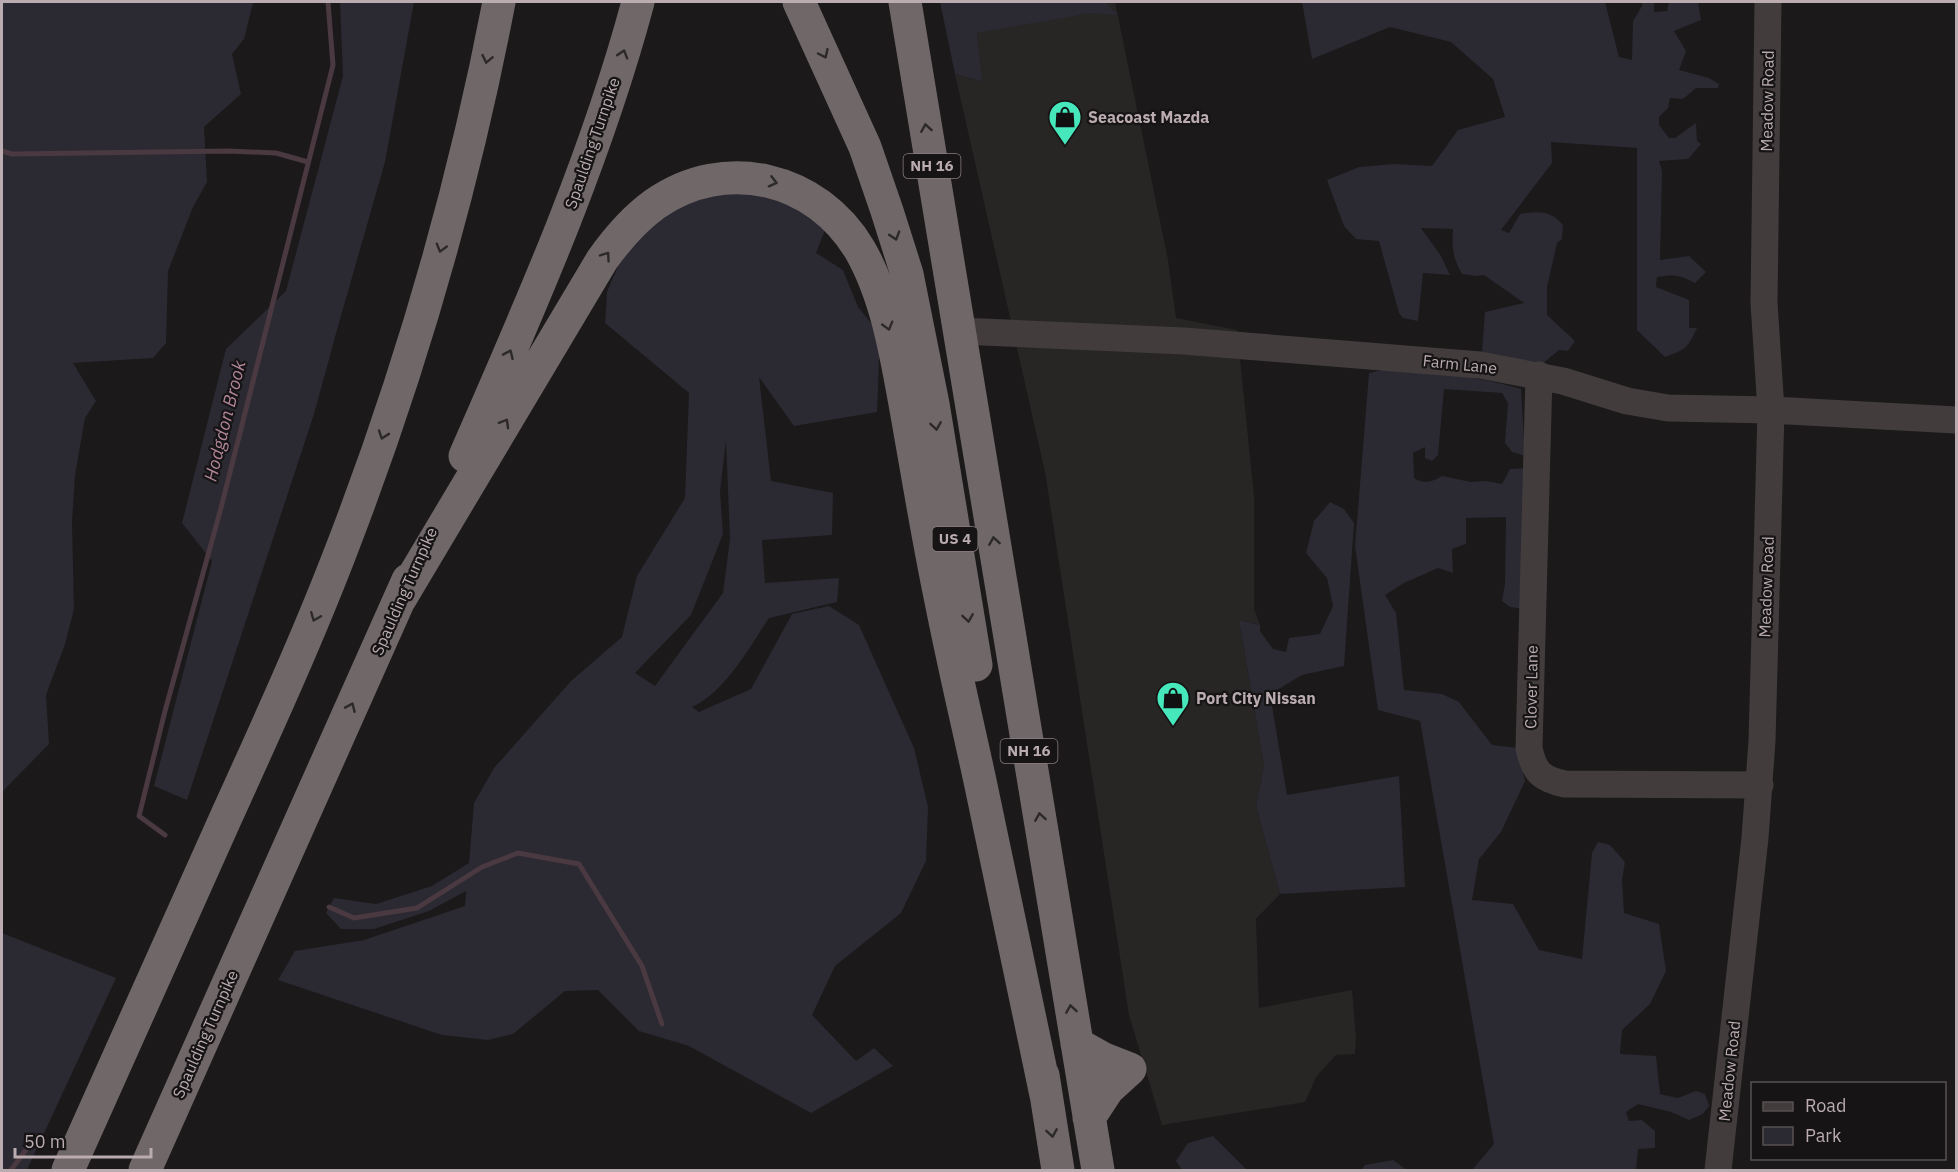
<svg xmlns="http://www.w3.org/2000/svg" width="1958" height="1172" viewBox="0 0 1958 1172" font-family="'IBM Plex Sans',sans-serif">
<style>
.built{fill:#282525}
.green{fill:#2b2932;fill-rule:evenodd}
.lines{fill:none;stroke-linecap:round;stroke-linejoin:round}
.stream{stroke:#4a3941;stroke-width:5}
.minor{stroke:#423c3d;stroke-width:27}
.highway{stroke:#706769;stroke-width:33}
.oneway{stroke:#2c2929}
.labels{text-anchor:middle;stroke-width:4.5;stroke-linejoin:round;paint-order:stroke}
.shield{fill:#161414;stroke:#897e81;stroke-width:1.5}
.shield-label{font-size:15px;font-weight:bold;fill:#baacb0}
.street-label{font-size:16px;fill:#baacb0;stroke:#161414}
.poi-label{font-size:16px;font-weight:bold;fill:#baacb0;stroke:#161414;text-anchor:start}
.water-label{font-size:18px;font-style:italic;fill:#b2869b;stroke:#161414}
</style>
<rect width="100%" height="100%" fill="#1b1919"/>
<!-- built -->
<path class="built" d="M 987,2 L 1115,2 L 1168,260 L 1176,318 L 1237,330 L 1254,496 L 1254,609 L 1260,625 L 1239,620 L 1264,766 L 1256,806 L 1280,894 L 1256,919 L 1259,1008 L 1352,990 L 1356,1038 L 1355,1054 L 1336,1055 L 1316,1077 L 1305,1102 L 1162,1125 L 1129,1015 L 1045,472 L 955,74 L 981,82 L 977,33 Z"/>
<!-- green -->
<path class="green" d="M 2,2 L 253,3 L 244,39 L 232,54 L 241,94 L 204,127 L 207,182 L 193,207 L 168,271 L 166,343 L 153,358 L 73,363 L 96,401 L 85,418 L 75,475 L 72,522 L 74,609 L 65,644 L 46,695 L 49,744 L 2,792 Z
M 340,2 L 414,2 L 385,162 L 337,330 L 314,414 L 187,800 L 154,786 L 212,561 L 182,523 L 226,349 L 286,291 L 343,76 Z
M 940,2 L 1105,2 L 1118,15 L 1090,13 L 977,33 L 982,82 L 955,74 Z
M 1302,2 L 1605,2 L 1619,57 L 1632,60 L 1633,21 L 1642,6 L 1642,2 L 1654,2 L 1654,12 L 1667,11 L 1669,2 L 1698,2 L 1701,20 L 1674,31 L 1686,51 L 1679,70 L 1709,78 L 1719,84 L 1718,88 L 1696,88 L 1683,99 L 1670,98 L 1668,108 L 1659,117 L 1659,125 L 1669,138 L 1675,138 L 1696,123 L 1697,141 L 1701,144 L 1688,159 L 1659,161 L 1662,171 L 1660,260 L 1689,256 L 1706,272 L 1695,283 C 1681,275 1673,274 1657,277 L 1656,287 L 1689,300 L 1689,328 L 1697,328 C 1688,348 1685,350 1665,357 L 1637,330 L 1637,148 L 1551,142 L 1552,163 L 1501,230 L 1509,233 L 1520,214 C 1538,211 1551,210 1563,225 L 1562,239 L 1557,243 L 1547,287 L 1547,315 L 1575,341 L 1568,351 L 1559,350 L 1542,364 L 1482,352 L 1485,312 L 1524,303 L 1484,275 L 1477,276 L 1462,274 C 1452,256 1452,248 1453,229 L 1421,228 L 1441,256 L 1450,275 L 1423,273 L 1418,321 L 1403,318 L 1399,313 L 1379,241 L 1356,239 L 1344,226 L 1327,180 L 1359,167 L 1394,164 L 1432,166 L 1458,130 L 1505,117 L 1493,79 L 1451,42 L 1390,27 L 1312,59 Z
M 726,191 L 754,195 L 789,204 L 825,230 L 816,253 L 843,270 L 858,307 L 880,334 L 877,412 L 794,426 L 759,377 L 771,481 L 833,493 L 832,535 L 762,540 L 765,583 L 839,578 L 837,602 L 769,618 C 749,648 725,692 692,707 L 699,712 L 751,689 L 792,614 L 829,606 L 859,625 L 914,748 L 928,807 L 926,861 L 901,913 L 835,966 L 812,1015 L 856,1061 L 874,1048 L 893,1066 L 811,1113 L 689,1046 L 639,1031 L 598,990 L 565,991 L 513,1034 L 488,1040 L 442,1035 L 278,980 L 295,951 L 364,940 L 465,906 L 466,891 L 429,911 L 374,929 L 341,929 L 326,913 L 334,898 L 376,904 L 432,886 L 469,863 L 474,803 L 494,768 L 571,681 L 622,637 L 637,576 L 685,498 L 689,393 L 605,323 L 607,292 L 621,259 L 662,212 ZM 726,440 L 730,539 L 723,593 L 655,686 L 635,673 L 691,615 L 723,534 L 720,491 Z
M 1383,370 C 1429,371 1478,376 1521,389 L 1525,456 L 1512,452 L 1505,443 L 1508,403 L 1502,393 L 1444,389 L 1438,455 L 1432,461 L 1425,458 L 1425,447 L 1413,453 L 1414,478 C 1424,485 1432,482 1442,476 L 1471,482 L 1486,481 L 1502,484 L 1510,469 L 1529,468 L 1525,609 L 1510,607 L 1502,601 L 1505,584 L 1506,517 L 1466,518 L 1466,544 L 1452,549 L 1453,573 L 1438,568 L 1404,583 L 1385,595 L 1396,613 L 1404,690 L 1442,694 L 1459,702 L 1492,745 L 1518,748 L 1525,781 L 1501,832 L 1479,859 L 1472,900 L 1513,904 L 1539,950 L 1582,959 L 1592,853 L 1598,842 L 1610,845 L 1625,862 L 1622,880 L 1624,913 L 1659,924 L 1666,971 L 1650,1004 L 1622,1030 L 1620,1054 L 1656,1056 L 1660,1094 L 1678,1098 L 1696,1091 L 1705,1094 L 1709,1106 L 1703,1114 L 1689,1120 L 1671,1112 L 1638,1104 L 1626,1112 L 1629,1121 L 1642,1120 L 1655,1131 L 1655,1148 L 1638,1149 L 1636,1170 L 1472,1170 L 1494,1144 L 1420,721 L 1378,710 L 1355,546 L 1369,373 Z
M 1330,502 L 1344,509 L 1354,523 L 1344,666 L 1302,675 L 1270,694 L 1287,795 L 1399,776 L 1405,887 L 1280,894 L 1256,806 L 1264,766 L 1239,620 L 1260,625 L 1260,631 L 1273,649 L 1286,652 L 1289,638 L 1320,634 L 1333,606 L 1327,578 L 1306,553 L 1314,521 Z
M 2,933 L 116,978 L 27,1170 L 2,1170 Z
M 1213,1136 L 1247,1170 L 1182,1170 L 1176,1161 L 1188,1143 Z
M 1393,1160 L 1407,1170 L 1361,1170 L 1365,1165 Z"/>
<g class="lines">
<!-- stream -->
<path class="stream" d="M 2,151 L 12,154 L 229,151 L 276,153 L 308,162
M 165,835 L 139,816 L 165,711 L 221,508 L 333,65 L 328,2
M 329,907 L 354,918 L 417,908 L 482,867 L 518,853 L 579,864 L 642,966 L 662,1024
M 11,1170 L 34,1139"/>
<!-- minor -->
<path class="minor" d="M 960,331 L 1184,341 L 1480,365 L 1563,381 L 1627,401 L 1668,408 L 1771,410 L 1956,420
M 1539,375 L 1529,748 C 1534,772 1541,779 1565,784 L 1760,785
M 1718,1170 L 1755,838 L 1762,741 L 1771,410 L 1764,303 L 1768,2"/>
<!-- highway -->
<path class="highway" d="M 799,2 L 865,147 L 887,211 L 907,274 L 933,404 L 976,665
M 905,2 L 1098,1170
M 465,456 C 530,307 596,159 638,2
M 400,599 L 602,260 C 617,239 634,219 655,204 C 725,155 817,177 860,250 C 888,299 897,360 907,415 C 918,477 928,539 941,601 C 953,662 967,721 980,781 C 1002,886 1024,990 1046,1095
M 1077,1044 L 1102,1058 L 1130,1069 L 1108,1089 L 1089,1118
M 1043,1075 L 1058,1170
M 68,1170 C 121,1052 174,934 227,815 C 266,729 305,644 339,556 C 409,376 463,190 499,2
M 145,1170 L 408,580"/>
</g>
<!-- one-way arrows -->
<defs><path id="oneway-chevron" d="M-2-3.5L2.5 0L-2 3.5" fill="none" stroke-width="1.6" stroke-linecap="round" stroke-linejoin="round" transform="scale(1.5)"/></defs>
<g class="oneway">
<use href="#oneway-chevron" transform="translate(623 54) rotate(-73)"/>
<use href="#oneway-chevron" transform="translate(824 54) rotate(65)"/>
<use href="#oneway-chevron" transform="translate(487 59) rotate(102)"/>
<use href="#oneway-chevron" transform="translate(926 128) rotate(-99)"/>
<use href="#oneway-chevron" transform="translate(773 182) rotate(14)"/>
<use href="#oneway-chevron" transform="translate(895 236) rotate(73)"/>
<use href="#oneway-chevron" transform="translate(441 248) rotate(106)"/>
<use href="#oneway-chevron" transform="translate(606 256) rotate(-55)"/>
<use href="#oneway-chevron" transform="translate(888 326) rotate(74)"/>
<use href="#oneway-chevron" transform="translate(509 354) rotate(-66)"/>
<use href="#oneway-chevron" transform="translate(505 423) rotate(-60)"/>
<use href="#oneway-chevron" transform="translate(936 426) rotate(81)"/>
<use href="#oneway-chevron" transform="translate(383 435) rotate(109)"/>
<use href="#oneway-chevron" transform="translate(994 541) rotate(-99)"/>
<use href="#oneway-chevron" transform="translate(315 617) rotate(112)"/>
<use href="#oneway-chevron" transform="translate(968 618) rotate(81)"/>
<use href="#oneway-chevron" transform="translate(351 707) rotate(-66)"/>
<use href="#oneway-chevron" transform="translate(1040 817) rotate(-99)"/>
<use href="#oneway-chevron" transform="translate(1071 1009) rotate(-99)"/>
<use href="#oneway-chevron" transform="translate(1052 1133) rotate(81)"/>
</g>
<!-- icons -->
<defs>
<g id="shop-pin" transform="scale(1.725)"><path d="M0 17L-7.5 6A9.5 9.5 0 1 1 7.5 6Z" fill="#45e7bb" stroke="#161414"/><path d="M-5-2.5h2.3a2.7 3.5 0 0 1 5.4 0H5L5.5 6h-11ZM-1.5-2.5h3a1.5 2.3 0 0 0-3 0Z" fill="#111"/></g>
</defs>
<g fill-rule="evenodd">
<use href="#shop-pin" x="1065" y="117"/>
<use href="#shop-pin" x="1173" y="698"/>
</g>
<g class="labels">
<!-- shield labels -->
<g class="shield">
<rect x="903.5" y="154" width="57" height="24" rx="4.5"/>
<rect x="932.5" y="527" width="45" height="24" rx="4.5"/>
<rect x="1000.5" y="739" width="57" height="24" rx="4.5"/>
</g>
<g class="shield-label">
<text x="932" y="171">NH 16</text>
<text x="955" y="544">US 4</text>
<text x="1029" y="756">NH 16</text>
</g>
<!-- street labels -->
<g class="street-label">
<text transform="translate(1767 101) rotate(-89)" y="6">Meadow Road</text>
<text transform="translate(592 143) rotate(-71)" y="6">Spaulding Turnpike</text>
<text transform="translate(1460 364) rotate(6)" y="6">Farm Lane</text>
<text transform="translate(1766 587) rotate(-88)" y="6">Meadow Road</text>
<text transform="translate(404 591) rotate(-66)" y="6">Spaulding Turnpike</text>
<text transform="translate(1531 687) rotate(-89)" y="6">Clover Lane</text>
<text transform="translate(205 1034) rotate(-66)" y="6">Spaulding Turnpike</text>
<text transform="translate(1729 1071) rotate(-84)" y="6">Meadow Road</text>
</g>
<!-- poi labels -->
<g class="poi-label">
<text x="1088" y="123">Seacoast Mazda</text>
<text x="1196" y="704">Port City Nissan</text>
</g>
<!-- water labels -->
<g class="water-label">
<text transform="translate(225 421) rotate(-76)" y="6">Hodgdon Brook</text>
</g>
</g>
<!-- border -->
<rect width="1958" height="1172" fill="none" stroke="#baacb0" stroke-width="6"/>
<!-- legend -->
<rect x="1751" y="1082" width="195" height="78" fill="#161414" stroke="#585152" stroke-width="1.5"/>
<rect x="1763" y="1102" width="30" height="9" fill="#423c3d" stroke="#585152" stroke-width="1.5"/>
<text x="1805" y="1112" font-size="18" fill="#baacb0">Road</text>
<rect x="1763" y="1127" width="30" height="18" fill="#2b2932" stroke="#585152" stroke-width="1.5"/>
<text x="1805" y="1142" font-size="18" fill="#baacb0">Park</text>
<!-- scale -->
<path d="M15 1148v9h136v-9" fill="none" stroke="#baacb0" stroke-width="3"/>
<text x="24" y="1148" font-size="18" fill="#baacb0" stroke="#161414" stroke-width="4.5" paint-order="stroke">50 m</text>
</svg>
